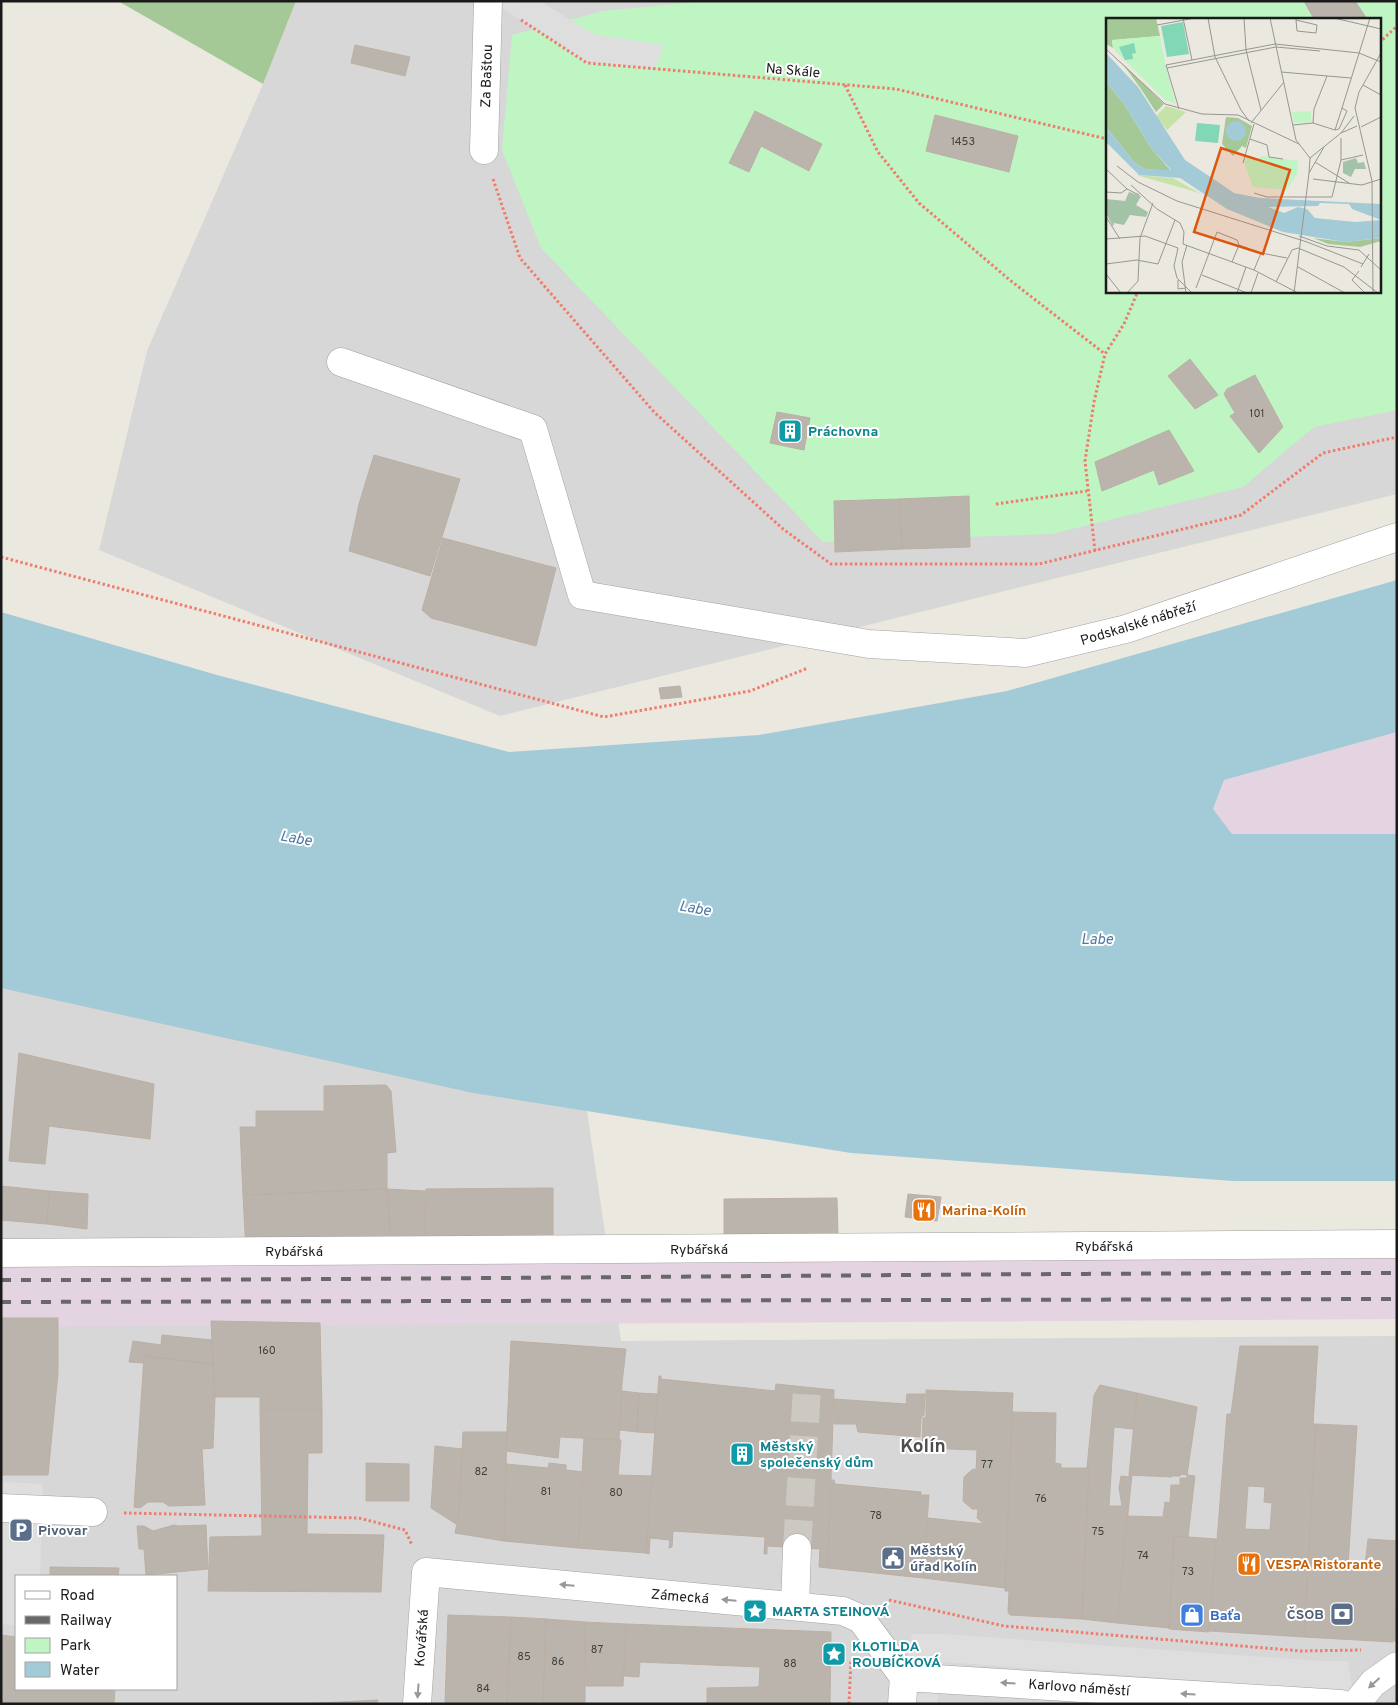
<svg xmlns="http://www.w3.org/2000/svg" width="1398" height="1705" viewBox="0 0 1398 1705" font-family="Overpass,sans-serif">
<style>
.residential{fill:#d8d7d7;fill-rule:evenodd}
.industrial{fill:#e4d3e1}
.forest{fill:#a5c897}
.park{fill:#bef5c3;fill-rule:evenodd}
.parking{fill:#dedede}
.water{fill:#a3cbd7}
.building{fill:#bbb4ad;stroke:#bcafa4;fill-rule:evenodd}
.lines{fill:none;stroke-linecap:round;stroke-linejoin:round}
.minor-tunnel{stroke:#ccc9c2;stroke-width:28;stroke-dasharray:28 14;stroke-linecap:butt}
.minor-casing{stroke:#a1a1a1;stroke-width:29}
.path{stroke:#f07c6d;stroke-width:3;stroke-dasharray:2.5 2.5;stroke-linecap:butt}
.minor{stroke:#fff;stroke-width:28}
.rail{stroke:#686868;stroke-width:4;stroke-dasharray:10 10;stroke-linecap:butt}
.oneway{fill:#989898}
.labels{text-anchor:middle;stroke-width:4;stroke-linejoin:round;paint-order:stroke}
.number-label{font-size:11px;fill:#42403f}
.street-label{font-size:14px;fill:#1a1a1a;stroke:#fff}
.culture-label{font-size:14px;font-weight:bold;fill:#0d838f;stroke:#fff;text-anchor:start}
.food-label{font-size:14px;font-weight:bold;fill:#c56008;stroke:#fff;text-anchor:start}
.service-label{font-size:14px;font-weight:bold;fill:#4e5e75;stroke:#fff;text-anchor:start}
.shop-label{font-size:14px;font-weight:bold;fill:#366cbe;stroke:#fff;text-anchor:start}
.water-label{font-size:15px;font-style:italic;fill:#4e78a2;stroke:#fff}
.district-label{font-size:19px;font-weight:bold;fill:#4d4d4d;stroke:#fff}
.inset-road{fill:none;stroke:#979691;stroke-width:1}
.view{fill:#de560d;fill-opacity:0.15;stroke:#de560d;stroke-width:2.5}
.inset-edge{fill:none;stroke:#1a1a1a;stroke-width:2.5}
</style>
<rect width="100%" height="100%" fill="#ebe8e0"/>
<!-- residential -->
<path class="residential" d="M 296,1 L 1397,1 L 1397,494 L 500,716 L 99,550 L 147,351 L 263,84 ZM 1107,19 L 1379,19 L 1379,291 L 1107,291 Z
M 1,987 L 587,1111 L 621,1341 L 1397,1336 L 1397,1704 L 1,1704 ZM 16,1576 L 176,1576 L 176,1689 L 16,1689 Z"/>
<!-- industrial -->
<path class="industrial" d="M 1397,732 L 1397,834 L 1232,834 L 1213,809 L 1224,780 Z
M 1373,1250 L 1374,1258 L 1397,1258 L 1397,1319 L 1,1327 L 1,1259 L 1151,1259 L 1161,1251 L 1162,1260 L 1362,1258 L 1363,1251 Z"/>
<!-- forest -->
<path class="forest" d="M 118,1 L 296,1 L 263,84 Z"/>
<!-- park -->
<path class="park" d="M 707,1 L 1397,1 L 1397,410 L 1314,427 L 1243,487 L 1052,534 L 823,542 L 541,248 L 502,150 L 512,35 L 603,11 ZM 1107,19 L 1379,19 L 1379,291 L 1107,291 Z"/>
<!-- parking -->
<path class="parking" d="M 491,1 L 540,1 L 593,34 L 664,45 L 655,69 L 587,63 Z
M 1,1482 L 43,1484 L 40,1576 L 16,1576 L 16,1626 L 1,1624 Z
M 912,1634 L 944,1634 L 1322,1661 L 1348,1661 L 1355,1704 L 1319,1689 L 943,1662 L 937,1704 L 903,1704 L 904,1677 Z"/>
<!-- water -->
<path class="water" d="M 1397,580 L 1397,732 L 1224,780 L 1213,809 L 1232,834 L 1397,834 L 1397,1181 L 1233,1181 L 851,1153 L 473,1093 L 1,988 L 1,612 L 217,675 L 509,752 L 759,735 L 1007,691 Z"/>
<!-- building -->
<path class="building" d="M 1304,1 L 1355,1 L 1367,19 L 1314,19 Z
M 355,45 L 410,57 L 405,76 L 351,63 Z
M 755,111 L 822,144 L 809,171 L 761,146 L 749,172 L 729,163 Z
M 935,115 L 1018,136 L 1009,172 L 926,151 Z
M 1190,359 L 1218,395 L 1195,409 L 1168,376 Z
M 1255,375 L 1283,427 L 1259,453 L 1230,416 L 1235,413 L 1224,394 L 1227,389 Z
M 777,412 L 810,418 L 804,450 L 770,443 Z
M 1169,430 L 1194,471 L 1159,485 L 1154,470 L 1102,491 L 1095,462 Z
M 374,455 L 460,479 L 430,576 L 349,551 L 359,504 Z
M 969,496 L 970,547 L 902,549 L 899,499 Z
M 899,499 L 902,549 L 835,552 L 834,501 Z
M 443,538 L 556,568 L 536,646 L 431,618 L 422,610 Z
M 680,686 L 682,697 L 661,699 L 659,688 Z
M 19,1053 L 154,1084 L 150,1139 L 49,1126 L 45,1164 L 9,1161 Z
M 386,1085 L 391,1091 L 396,1152 L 387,1153 L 387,1189 L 243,1195 L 240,1127 L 256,1127 L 256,1111 L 324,1111 L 324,1086 Z
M 1,1186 L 49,1191 L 47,1224 L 1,1220 Z
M 553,1188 L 553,1242 L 425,1242 L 426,1189 Z
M 387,1189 L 391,1245 L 246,1251 L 243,1195 Z
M 387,1189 L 425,1191 L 425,1242 L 391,1245 Z
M 49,1191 L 88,1194 L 87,1229 L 47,1224 Z
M 908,1194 L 941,1197 L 937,1221 L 905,1217 Z
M 837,1198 L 838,1235 L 724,1235 L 724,1199 Z
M 1,1318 L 58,1318 L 58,1373 L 48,1475 L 1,1475 Z
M 211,1321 L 320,1323 L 322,1410 L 260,1410 L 260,1397 L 215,1397 Z
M 162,1335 L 212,1340 L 213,1364 L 144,1356 L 144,1363 L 129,1362 L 133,1341 L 161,1345 Z
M 511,1341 L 626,1349 L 622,1383 L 619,1440 L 560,1437 L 558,1458 L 506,1451 Z
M 1240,1346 L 1318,1346 L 1313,1424 L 1316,1424 L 1304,1637 L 1210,1631 L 1216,1539 L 1217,1540 L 1227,1414 L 1231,1414 ZM 1248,1486 L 1265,1487 L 1264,1502 L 1272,1503 L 1270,1530 L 1245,1529 Z
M 144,1356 L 213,1364 L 215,1397 L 213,1448 L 202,1449 L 205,1505 L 169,1506 L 163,1502 L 148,1502 L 140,1508 L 134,1507 Z
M 659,1376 L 661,1376 L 661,1379 L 775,1391 L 776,1384 L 834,1390 L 828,1568 L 819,1567 L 820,1549 L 767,1546 L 767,1554 L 764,1554 L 765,1537 L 673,1531 L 672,1547 L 669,1548 L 670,1540 L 650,1538 L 649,1554 L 646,1553 Z
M 1100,1385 L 1137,1393 L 1133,1429 L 1114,1427 L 1109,1506 L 1122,1506 L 1119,1488 L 1121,1476 L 1129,1477 L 1129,1475 L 1132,1474 L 1117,1623 L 1082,1619 L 1089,1468 L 1087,1468 L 1094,1395 Z
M 926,1390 L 1013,1393 L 1005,1588 L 923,1578 L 928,1518 L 984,1524 L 977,1518 L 978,1509 L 972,1509 L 963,1501 L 964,1477 L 973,1469 L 976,1470 L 977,1450 L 922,1448 L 923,1418 L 926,1417 Z
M 622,1391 L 639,1393 L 637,1432 L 620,1430 Z
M 639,1393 L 657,1394 L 655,1433 L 637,1432 Z
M 1137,1393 L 1197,1407 L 1187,1475 L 1181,1474 L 1180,1476 L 1172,1476 L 1172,1477 L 1129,1475 Z
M 907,1394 L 925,1394 L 924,1415 L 921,1418 L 920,1437 L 858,1432 L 856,1424 L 834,1424 L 834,1399 L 906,1404 Z
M 260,1410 L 322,1410 L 322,1453 L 308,1453 L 307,1534 L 384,1535 L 381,1592 L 208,1591 L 210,1537 L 262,1536 Z
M 1012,1412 L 1056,1413 L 1055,1463 L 1061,1464 L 1061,1468 L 1089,1468 L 1082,1619 L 1010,1615 L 1008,1612 L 1009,1591 L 1005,1591 L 1005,1588 Z
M 1316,1424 L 1357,1426 L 1348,1566 L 1365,1566 L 1368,1539 L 1397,1541 L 1397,1600 L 1393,1642 L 1304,1637 Z
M 463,1432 L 507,1432 L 504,1541 L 455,1533 L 459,1514 Z
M 584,1438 L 621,1440 L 618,1475 L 652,1476 L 646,1553 L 578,1548 Z
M 435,1446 L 462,1449 L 459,1514 L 456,1524 L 431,1508 Z
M 366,1463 L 409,1464 L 409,1501 L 366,1501 Z
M 549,1463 L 566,1465 L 566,1470 L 583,1472 L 578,1548 L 504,1541 L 506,1464 L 548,1468 Z
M 1187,1475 L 1195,1476 L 1188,1537 L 1174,1536 L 1169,1628 L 1117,1623 L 1127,1516 L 1163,1517 L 1165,1502 L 1170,1503 L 1171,1485 L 1180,1485 L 1180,1478 L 1187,1478 Z
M 830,1480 L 834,1480 L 835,1484 L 921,1492 L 921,1495 L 929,1495 L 923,1578 L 828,1568 Z
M 174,1525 L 178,1526 L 206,1525 L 208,1569 L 146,1575 L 144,1549 L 139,1549 L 137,1526 L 144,1526 L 153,1531 Z
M 1174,1536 L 1216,1539 L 1209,1632 L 1169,1629 Z
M 50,1567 L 119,1568 L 118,1576 L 50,1576 Z
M 1397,1604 L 1397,1641 L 1394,1641 Z
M 448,1615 L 511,1617 L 507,1704 L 445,1704 Z
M 511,1617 L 546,1619 L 543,1704 L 507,1704 Z
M 546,1619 L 585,1622 L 585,1704 L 543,1704 Z
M 585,1622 L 626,1624 L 623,1686 L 586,1686 Z
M 626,1624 L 831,1632 L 830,1704 L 707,1704 L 707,1688 L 759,1687 L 760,1667 L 640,1662 L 639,1677 L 624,1676 Z
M 1,1635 L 16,1637 L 16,1689 L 115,1689 L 114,1704 L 1,1704 Z
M 378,1700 L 377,1704 L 301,1704 Z"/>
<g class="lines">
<!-- minor-tunnel -->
<path class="minor-tunnel" d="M 797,1548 L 807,1388"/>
<!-- minor casing -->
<g class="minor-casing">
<path id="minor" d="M 484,150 L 488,1
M 341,362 L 533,429 L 582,595 L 869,644 L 1026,653 L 1126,629 L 1397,537
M 1,1253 L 1397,1244
M 1,1508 L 93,1512
M 795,1606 L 797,1548
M 417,1704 L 426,1572 L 843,1611 L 861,1619 L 904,1677
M 902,1704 L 904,1677 L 1341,1704
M 1356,1704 L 1373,1683 L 1397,1666"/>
</g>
<!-- path -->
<path class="path" d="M 521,20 L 587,63 L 896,89 L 1107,139
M 1379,43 L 1397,26
M 845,85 L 878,152 L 919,203 L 1011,281 L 1105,354
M 493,179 L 520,258 L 654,412 L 783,529 L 831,564 L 1039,564 L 1241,515 L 1323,453 L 1397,437
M 996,504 L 1087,491
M 1095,551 L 1085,461 L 1094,402 L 1105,354 L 1124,324 L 1138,291
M 1,557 L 604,717 L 750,691 L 808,668
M 124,1513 L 359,1518 L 405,1530 L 412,1545
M 889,1600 L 1004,1626 L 1301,1651 L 1361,1650
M 849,1704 L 851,1659"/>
<!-- minor -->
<use href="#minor" class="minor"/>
<!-- rail -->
<path class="rail" d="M 1,1280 C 466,1280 932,1273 1397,1273
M 1,1302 L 1397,1299"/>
</g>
<!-- one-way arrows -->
<defs><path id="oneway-solid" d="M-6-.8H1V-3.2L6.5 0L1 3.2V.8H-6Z" transform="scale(1.25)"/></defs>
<g class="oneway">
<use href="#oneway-solid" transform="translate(567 1585) rotate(-175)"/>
<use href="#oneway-solid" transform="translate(729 1600) rotate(-175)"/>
<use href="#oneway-solid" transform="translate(1008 1683) rotate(-176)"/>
<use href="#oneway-solid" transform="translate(1374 1683) rotate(138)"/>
<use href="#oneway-solid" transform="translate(418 1691) rotate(94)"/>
<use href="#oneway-solid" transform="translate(1188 1694) rotate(-176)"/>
</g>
<!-- icons -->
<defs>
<g id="building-square" transform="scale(1.25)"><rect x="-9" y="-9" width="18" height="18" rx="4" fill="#0f9aa8" stroke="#fff"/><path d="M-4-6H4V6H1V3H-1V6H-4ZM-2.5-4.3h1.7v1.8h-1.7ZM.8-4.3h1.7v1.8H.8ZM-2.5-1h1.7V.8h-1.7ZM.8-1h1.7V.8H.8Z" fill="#fff"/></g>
<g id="restaurant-square" transform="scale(1.25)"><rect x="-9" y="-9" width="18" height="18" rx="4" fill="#e8710a" stroke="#fff"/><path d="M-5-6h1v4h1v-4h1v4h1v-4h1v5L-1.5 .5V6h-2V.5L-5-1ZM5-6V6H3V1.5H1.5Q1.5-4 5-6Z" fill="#fff"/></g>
<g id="parking-square" transform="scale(1.25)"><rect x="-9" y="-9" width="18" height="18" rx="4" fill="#5c6f8a" stroke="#fff"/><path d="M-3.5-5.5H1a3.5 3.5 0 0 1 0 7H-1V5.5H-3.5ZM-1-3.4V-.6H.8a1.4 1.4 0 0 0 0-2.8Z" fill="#fff"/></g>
<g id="civic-square" transform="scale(1.25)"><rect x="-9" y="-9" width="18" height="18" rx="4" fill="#5c6f8a" stroke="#fff"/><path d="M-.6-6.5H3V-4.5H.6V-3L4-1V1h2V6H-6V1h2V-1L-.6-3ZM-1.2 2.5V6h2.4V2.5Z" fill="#fff"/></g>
<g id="sight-square" transform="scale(1.25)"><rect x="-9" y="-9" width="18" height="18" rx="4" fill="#0f9aa8" stroke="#fff"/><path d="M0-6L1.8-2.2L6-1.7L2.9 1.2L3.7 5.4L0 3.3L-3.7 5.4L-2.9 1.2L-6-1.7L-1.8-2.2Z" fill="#fff"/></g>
<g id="bank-square" transform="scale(1.25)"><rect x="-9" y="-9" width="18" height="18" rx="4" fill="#5c6f8a" stroke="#fff"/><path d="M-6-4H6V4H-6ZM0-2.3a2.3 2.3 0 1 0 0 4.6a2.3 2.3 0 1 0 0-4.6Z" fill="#fff"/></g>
<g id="shop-square" transform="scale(1.25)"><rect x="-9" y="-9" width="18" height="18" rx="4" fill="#3f7fe0" stroke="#fff"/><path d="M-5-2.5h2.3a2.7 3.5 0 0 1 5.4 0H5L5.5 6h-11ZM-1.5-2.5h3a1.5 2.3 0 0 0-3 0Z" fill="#fff"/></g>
</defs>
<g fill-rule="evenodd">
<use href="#building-square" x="790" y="431"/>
<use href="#restaurant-square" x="924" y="1210"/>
<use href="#building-square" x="742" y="1454"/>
<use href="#parking-square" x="21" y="1530"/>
<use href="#civic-square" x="893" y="1558"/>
<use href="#restaurant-square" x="1249" y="1564"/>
<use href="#sight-square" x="755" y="1611"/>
<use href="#bank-square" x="1342" y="1614"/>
<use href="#shop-square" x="1192" y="1615"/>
<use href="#sight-square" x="834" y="1654"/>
</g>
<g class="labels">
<!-- number labels -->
<g class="number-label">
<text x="963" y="145">1453</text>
<text x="1257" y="417">101</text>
<text x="267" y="1354">160</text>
<text x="987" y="1468">77</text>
<text x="481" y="1475">82</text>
<text x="546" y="1495">81</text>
<text x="616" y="1496">80</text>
<text x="1041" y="1502">76</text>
<text x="876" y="1519">78</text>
<text x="1098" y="1535">75</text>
<text x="1143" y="1559">74</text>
<text x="1188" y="1575">73</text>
<text x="597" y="1653">87</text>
<text x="524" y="1660">85</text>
<text x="558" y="1665">86</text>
<text x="790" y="1667">88</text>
<text x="483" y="1692">84</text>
</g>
<!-- street labels -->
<g class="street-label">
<text transform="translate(793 70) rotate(5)" y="5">Na Skále</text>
<text transform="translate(486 76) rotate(-88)" y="5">Za Baštou</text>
<text transform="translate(1138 623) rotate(-17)" y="5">Podskalské nábřeží</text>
<text x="1104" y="1251">Rybářská</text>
<text x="699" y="1254">Rybářská</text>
<text x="294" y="1256">Rybářská</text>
<text transform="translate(680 1596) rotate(5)" y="5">Zámecká</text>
<text transform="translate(421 1638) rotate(-86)" y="5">Kovářská</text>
<text transform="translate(1079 1687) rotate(4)" y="5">Karlovo náměstí</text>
</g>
<!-- culture labels -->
<g class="culture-label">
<text x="808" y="436">Práchovna</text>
<text x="760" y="1451">Městský<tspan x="760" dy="16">společenský dům</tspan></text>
<text x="772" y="1616">MARTA STEINOVÁ</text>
<text x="852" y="1651">KLOTILDA<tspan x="852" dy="16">ROUBÍČKOVÁ</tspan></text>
</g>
<!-- food labels -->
<g class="food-label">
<text x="942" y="1215">Marina-Kolín</text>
<text x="1266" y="1569">VESPA Ristorante</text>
</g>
<!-- service labels -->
<g class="service-label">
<text x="38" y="1535">Pivovar</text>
<text x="910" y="1555">Městský<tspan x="910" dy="16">úřad Kolín</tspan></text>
<text x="1324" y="1619" text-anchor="end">ČSOB</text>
</g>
<!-- shop labels -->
<g class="shop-label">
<text x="1210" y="1620">Baťa</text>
</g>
<!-- water labels -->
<g class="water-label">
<text transform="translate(296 838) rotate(10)" y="5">Labe</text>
<text transform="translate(695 908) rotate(10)" y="5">Labe</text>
<text x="1097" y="944">Labe</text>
</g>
<!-- district labels -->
<g class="district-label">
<text x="923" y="1452">Kolín</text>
</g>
</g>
<!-- overview -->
<g transform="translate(1106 18)">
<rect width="275" height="275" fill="#ebe8e0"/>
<path d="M 60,88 L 80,94 L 61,112 L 50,98 ZM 30,157 L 67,160 L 95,176 L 80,171 Z" fill="#c5e3a8"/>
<path d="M 0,0 L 50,0 L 54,18 L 6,22 L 7,30 L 0,26 ZM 16,45 L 58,86 L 50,94 L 35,71 ZM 0,64 L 18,86 L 45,130 L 65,153 L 39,151 L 29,145 L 0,109 ZM 120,99 L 132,100 L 146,108 L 140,130 L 136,128 L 127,138 L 116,126 ZM 207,220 L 239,224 L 275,220 L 275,223 L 254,229 L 222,226 Z" fill="#a5c897"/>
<path d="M 250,140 L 252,145 L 258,144 L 260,151 L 249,151 L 245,159 L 237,155 L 237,144 ZM 23,174 L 35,178 L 30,187 L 42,194 L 40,199 L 24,197 L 18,207 L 8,205 L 7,209 L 0,195 L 0,181 L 19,183 Z" fill="#a3c3a8"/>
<path d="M 54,18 L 60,50 L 70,86 L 59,82 L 19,43 L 7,30 L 6,22 ZM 205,93 L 205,104 L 188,105 L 186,94 ZM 156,138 L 192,143 L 191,156 L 180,172 L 147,169 L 138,145 L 140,140 L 152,141 Z" fill="#bef5c3"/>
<path d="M 77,4 L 83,36 L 61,39 L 55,8 ZM 28,25 L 30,35 L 26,36 L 27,41 L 19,42 L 13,29 ZM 91,105 L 114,107 L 112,125 L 89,123 Z" fill="#82d7b7"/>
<path d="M 0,35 L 32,69 L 79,142 L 115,166 L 128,175 L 154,180 L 275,186 L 275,220 L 239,224 L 177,214 L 121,191 L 74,160 L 33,157 L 0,124 L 0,109 L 29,145 L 39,151 L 65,152 L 45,130 L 18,86 L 0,64 ZM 214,185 L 243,186 L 246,191 L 275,202 L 249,204 L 209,200 L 201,191 L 192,189 L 178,195 L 162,189 L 212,188 ZM120 113a10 10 0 1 1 20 0a10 10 0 1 1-20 0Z" fill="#a3cbd7" fill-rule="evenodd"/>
<path class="inset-road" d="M 77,0 L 86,42M 102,0 L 109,39 L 135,92 L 143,103M 138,0 L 140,32 L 155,92M 164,0 L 190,122 L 204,140 L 203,155M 190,0 L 190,2 L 191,13 L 210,15 L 211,7 L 190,2M 228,0 L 275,11M 51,7 L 89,0M 0,31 L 59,86 L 96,96 L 132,97 L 193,126M 61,50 L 170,29 L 214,33M 175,54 L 245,60M 257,67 L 275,77M 236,90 L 264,0M 236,90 L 241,93 L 233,111 L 229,112 ZM 73,91 L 60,47 L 169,26 L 253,35 L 275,44M 145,105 L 178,64M 207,105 L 208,91 L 221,58M 187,107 L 207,105 L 229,112M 255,109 L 275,99M 235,115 L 248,98M 144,121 L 161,127 L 163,139 L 177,141M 204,140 L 235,115 L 251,108M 235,142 L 257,137M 209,144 L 243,165M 137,145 L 148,106M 11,148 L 32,164 L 71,183 L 201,224 L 257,246M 0,151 L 21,171 L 33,177M 207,161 L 256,167 L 275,161M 25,167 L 51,191 L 74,205 L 78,214 L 77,226M 0,174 L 15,175 L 21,171M 148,175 L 161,179 L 226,179 L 235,142 L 235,120M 0,199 L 14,221M 193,218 L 221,228 L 253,232 L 275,252M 0,221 L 39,218 L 72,230M 77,226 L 148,252 L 192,275M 72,230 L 68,248 L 71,260 L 86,275M 192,230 L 238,249 L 272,275M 155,235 L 181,240M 126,244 L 133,227 L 155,235M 0,246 L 31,242 L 52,246 L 69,202M 192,249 L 239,275M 255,249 L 263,236M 148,252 L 155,235M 253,253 L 246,262 L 259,275M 0,256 L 15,275M 96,257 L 141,275M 72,262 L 72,271 L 80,270M 170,264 L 186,232 L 192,230M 90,270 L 111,214 L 131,222 L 133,227M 21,275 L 32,263 L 34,220 L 47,185M 80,275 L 76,244 L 81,227M 131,275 L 140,249M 145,275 L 152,255M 188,275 L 203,155 L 218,129M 267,275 L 266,163 L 249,90 L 253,74 L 275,35"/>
<path class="view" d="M 115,130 L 184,152 L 157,236 L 88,214 Z"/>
<rect width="275" height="275" class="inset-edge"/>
</g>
<!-- border -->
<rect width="1398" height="1705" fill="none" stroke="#1a1a1a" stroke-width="5"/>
<!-- legend -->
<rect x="15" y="1575" width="162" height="115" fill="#ffffff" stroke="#a3a3a3"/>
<rect x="25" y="1591" width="25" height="8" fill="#ffffff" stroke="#a3a3a3"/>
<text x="60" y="1600" font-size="15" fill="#1a1a1a">Road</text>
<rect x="25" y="1616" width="25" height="8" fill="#686868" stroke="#a3a3a3"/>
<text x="60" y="1625" font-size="15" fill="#1a1a1a">Railway</text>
<rect x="25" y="1638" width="25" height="15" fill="#bef5c3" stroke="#a3a3a3"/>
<text x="60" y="1650" font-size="15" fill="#1a1a1a">Park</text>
<rect x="25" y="1662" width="25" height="15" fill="#a3cbd7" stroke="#a3a3a3"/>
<text x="60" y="1675" font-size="15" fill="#1a1a1a">Water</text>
</svg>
